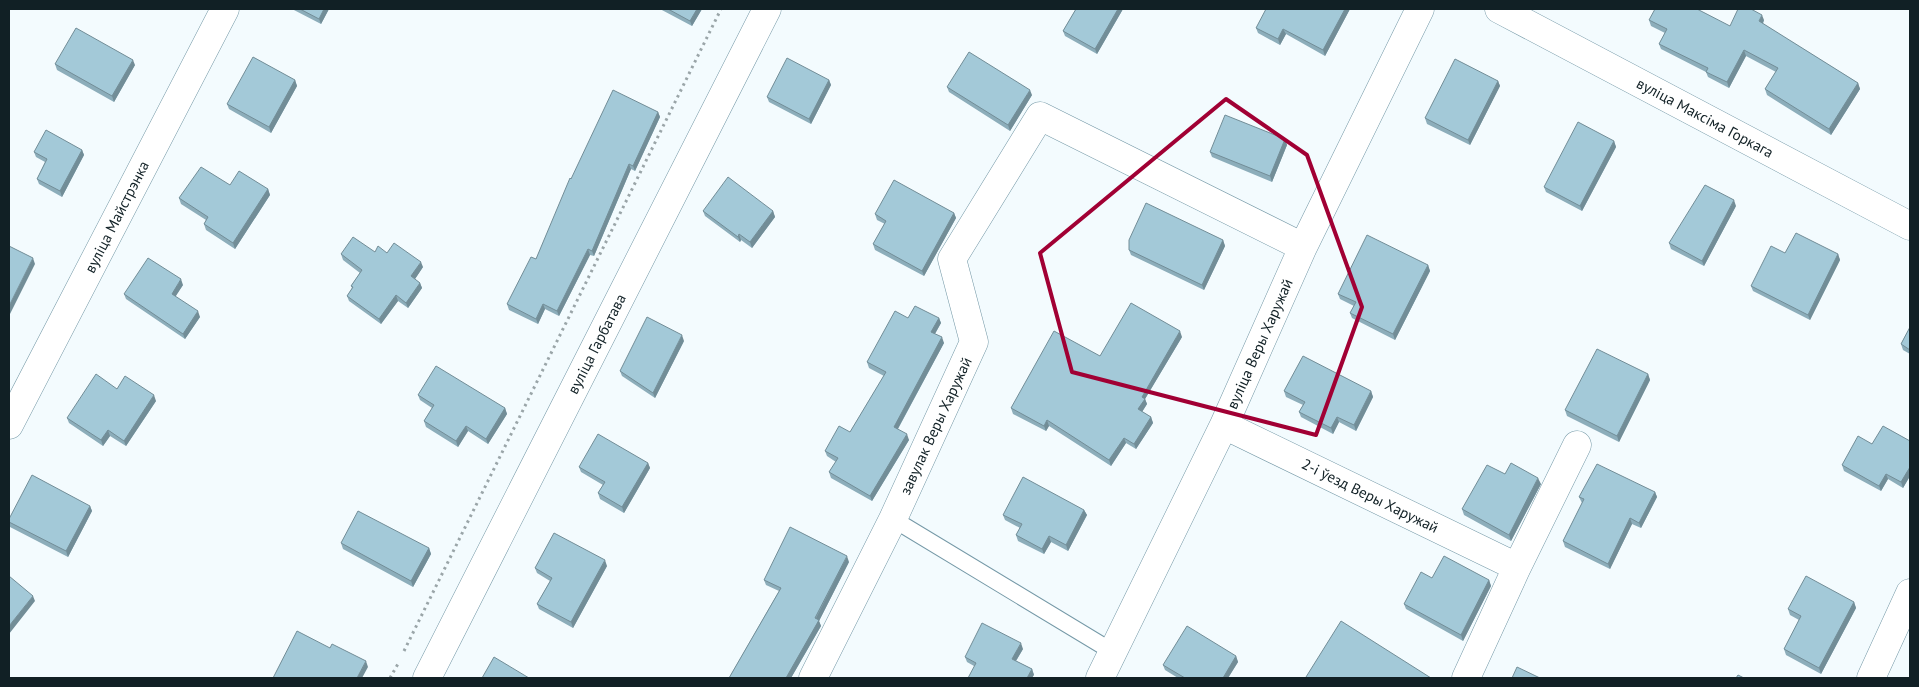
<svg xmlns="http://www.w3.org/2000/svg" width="1919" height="687" viewBox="0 0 1919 687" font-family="'PT Sans',sans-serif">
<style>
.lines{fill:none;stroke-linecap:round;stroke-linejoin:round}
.service-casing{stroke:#7599a7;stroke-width:18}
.minor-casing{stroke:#7599a7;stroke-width:29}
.secondary-casing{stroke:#7599a7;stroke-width:29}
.path{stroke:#9aa5a8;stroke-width:3;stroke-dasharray:2.5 4;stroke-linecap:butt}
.service{stroke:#fff;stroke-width:16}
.minor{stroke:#fff;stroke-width:28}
.secondary{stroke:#fff;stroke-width:28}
.wall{fill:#8cadba}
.shaded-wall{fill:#728d97}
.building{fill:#a3c9d8;stroke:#728d97}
.marked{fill:none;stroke:#a10034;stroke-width:4;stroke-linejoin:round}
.labels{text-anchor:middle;stroke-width:4;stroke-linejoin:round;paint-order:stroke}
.street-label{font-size:15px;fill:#112025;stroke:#fff}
</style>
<rect width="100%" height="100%" fill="#f3fbfe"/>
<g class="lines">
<!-- service casing -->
<g class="service-casing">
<path id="service" d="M 893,519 L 1113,652"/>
</g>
<!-- minor casing -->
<g class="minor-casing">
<path id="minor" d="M 1499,9 L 1910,226
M 9,425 L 225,9
M 1224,425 L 1517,567
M 813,678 L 893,519 L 974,342 L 952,259 L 1040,116 L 1303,247
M 1100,678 L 1224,425 L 1303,247 L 1420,9
M 1466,678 L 1517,567 L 1577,445
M 1871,678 L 1910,593"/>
</g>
<!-- secondary casing -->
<g class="secondary-casing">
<path id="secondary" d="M 427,678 L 767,9"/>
</g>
<!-- path -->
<path class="path" d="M 404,651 L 721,9
M 390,678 L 399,662"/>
<!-- service -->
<use href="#service" class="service"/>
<!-- minor -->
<use href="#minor" class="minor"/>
<!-- secondary -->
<use href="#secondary" class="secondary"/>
</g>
<!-- wall -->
<path class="wall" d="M 292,9 L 329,9 L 321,24 Z
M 660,9 L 702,9 L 692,26 Z
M 1076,9 L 1123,9 L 1097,54 L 1065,36 L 1063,31 Z
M 1350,9 L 1325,56 L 1286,34 L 1280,45 L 1258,33 L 1256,28 Z
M 1649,20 L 1730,26 L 1764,20 L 1763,24 L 1858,83 L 1860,89 L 1831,135 L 1767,95 L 1765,89 L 1776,72 L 1746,56 L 1729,88 L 1708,77 L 1706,72 L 1661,49 L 1659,44 L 1665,33 L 1651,26 Z
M 55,64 L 135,65 L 114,102 L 57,70 Z
M 295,80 L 297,86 L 271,133 L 229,109 L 227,104 Z
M 829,80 L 831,85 L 811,124 L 769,102 L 767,97 Z
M 1498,81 L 1500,86 L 1470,145 L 1427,124 L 1425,118 Z
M 947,87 L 1032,95 L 1010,131 L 949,92 Z
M 658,112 L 660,117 L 635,171 L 631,169 L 594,256 L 590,255 L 559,316 L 545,309 L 538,324 L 509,310 L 507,304 L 536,259 L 571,179 Z
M 1285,139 L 1287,145 L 1272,182 L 1212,157 L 1210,152 Z
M 1614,141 L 1616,147 L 1582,211 L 1546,192 L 1544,187 Z
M 82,150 L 84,155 L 62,197 L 39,184 L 37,179 L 45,162 L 36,157 L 34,152 Z
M 230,185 L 268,189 L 270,195 L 235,249 L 206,230 L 204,224 L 206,220 L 181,204 L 179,198 Z
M 1736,206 L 1704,266 L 1671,249 L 1669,243 Z
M 703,211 L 773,211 L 775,217 L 752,248 L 741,240 L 740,242 L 705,216 Z
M 954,213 L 956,218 L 924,276 L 875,250 L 873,244 L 885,224 L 877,220 L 875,214 Z
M 1223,240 L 1225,246 L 1204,290 L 1131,255 L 1129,250 Z
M 375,252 L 387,253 L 423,267 L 415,279 L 420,283 L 422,288 L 408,308 L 398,301 L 381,324 L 349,301 L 347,296 L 352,288 L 351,286 L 360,273 L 343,260 L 341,254 Z
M 1785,253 L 1838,254 L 1840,260 L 1810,320 L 1753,291 L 1751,286 Z
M 1428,265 L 1430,271 L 1395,340 L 1352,318 L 1350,313 L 1354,306 L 1340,299 L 1338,294 Z
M 183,285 L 175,296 L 200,317 L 185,339 L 126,299 L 124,294 Z
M 908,318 L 939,318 L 941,323 L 935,334 L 944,343 L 898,429 L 909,440 L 872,501 L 831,478 L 829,472 L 836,462 L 827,456 L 825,451 L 850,432 L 884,376 L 869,368 L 867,362 Z
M 1910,327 L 1910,354 L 1903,350 L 1901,344 Z
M 1182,337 L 1145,399 L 1147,404 L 1142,412 L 1151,417 L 1153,423 L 1136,449 L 1126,443 L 1111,466 L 1049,426 L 1046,431 L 1013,414 L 1011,408 L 1100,356 Z
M 684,341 L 655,398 L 622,376 L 620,371 Z
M 1648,374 L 1650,380 L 1619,442 L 1567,416 L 1565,410 Z
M 117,389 L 156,401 L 126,446 L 110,436 L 103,446 L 69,423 L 67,418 Z
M 1284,391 L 1371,391 L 1373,397 L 1356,431 L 1339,422 L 1333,434 L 1301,417 L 1299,412 L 1303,405 L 1286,397 Z
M 418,395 L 505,408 L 507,414 L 488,444 L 468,431 L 458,447 L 426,427 L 424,421 L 432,408 L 420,400 Z
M 1910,441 L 1910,476 L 1903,488 L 1888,479 L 1881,491 L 1844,471 L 1842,465 L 1872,444 Z
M 648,463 L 650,468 L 624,513 L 600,499 L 598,493 L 603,485 L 581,472 L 579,467 Z
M 1505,474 L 1541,484 L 1511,541 L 1464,515 L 1462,509 Z
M 1655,492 L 1657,497 L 1641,528 L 1632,524 L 1610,569 L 1565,547 L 1563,541 L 1582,503 L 1579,497 Z
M 90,506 L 92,511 L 68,557 L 10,527 L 9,524 L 9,519 Z
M 1084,510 L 1087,515 L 1068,551 L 1051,542 L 1044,554 L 1018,541 L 1016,535 L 1020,528 L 1005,520 L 1003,515 Z
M 341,543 L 429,548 L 431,554 L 413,587 L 343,549 Z
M 849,562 L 819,621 L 821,626 L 791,678 L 729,678 L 779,591 L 766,585 L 764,580 Z
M 607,566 L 573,628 L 539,609 L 537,604 L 550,581 L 537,573 L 535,568 Z
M 1432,578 L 1489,580 L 1491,586 L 1463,641 L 1406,609 L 1404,604 Z
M 1854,602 L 1856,608 L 1821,674 L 1786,655 L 1784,649 L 1799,620 L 1790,615 L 1788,609 Z
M 1023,649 L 1016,661 L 1032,669 L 1034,675 L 974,666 L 967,662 L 965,657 Z
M 1236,656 L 1238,662 L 1228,678 L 1178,678 L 1165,670 L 1163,665 Z"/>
<!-- shaded-wall -->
<path class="shaded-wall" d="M 324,9 L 329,9 L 321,24 L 319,19 Z
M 697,9 L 702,9 L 692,26 L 690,21 Z
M 1118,9 L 1123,9 L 1097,54 L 1095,49 Z
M 1345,9 L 1350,9 L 1325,56 L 1323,50 Z
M 1762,15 L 1764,20 L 1761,27 L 1759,21 Z
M 1283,29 L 1286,34 L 1280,45 L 1278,39 Z
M 1744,50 L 1746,56 L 1729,88 L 1727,82 Z
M 133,60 L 135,65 L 114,102 L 112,96 Z
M 295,80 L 297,86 L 271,133 L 269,127 Z
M 829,80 L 831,85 L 811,124 L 809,119 Z
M 1498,81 L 1500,86 L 1470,145 L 1468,140 Z
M 1858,83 L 1860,89 L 1831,135 L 1829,129 Z
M 1030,90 L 1032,95 L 1010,131 L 1008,125 Z
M 658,112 L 660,117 L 635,171 L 633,166 Z
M 1285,139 L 1287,145 L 1272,182 L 1270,176 Z
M 1614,141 L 1616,147 L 1582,211 L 1580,206 Z
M 82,150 L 84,155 L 62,197 L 60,191 Z
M 629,164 L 631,169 L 594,256 L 592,251 Z
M 268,189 L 270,195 L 235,249 L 233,243 Z
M 1734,200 L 1736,206 L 1704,266 L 1702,261 Z
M 773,211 L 775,217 L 752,248 L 750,242 Z
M 954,213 L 956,218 L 924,276 L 922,271 Z
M 739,234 L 741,240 L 740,242 L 738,237 Z
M 1223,240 L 1225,246 L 1204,290 L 1202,285 Z
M 588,249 L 590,255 L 559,316 L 557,311 Z
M 1838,254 L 1840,260 L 1810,320 L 1808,315 Z
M 33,258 L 35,264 L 9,316 L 9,306 Z
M 421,262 L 423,267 L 413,282 L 411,276 Z
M 1428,265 L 1430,271 L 1395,340 L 1393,334 Z
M 181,279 L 183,285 L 174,299 L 172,294 Z
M 420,283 L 422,288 L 408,308 L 406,303 Z
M 396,295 L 398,301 L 381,324 L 379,319 Z
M 543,304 L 545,309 L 538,324 L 536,319 Z
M 198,311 L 200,317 L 185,339 L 183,334 Z
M 939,318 L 941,323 L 933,337 L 931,332 Z
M 1180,331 L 1182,337 L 1145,399 L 1147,404 L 1140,415 L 1138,409 L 1142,397 Z
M 682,335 L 684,341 L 655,398 L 653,393 Z
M 942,337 L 944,343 L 896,432 L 894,427 Z
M 1648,374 L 1650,380 L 1619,442 L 1617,436 Z
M 1371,391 L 1373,397 L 1356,431 L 1354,425 Z
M 154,395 L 156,401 L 126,446 L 124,441 Z
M 505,408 L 507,414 L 488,444 L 486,439 Z
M 1151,417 L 1153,423 L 1136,449 L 1134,444 Z
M 1337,417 L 1339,422 L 1333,434 L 1331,428 Z
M 1047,420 L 1049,426 L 1046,431 L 1044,426 Z
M 466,426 L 468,431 L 458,447 L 456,441 Z
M 108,430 L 110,436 L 103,446 L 101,440 Z
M 907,434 L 909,440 L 872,501 L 870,496 Z
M 1124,438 L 1126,443 L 1111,466 L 1109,460 Z
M 648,463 L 650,468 L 624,513 L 622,507 Z
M 1910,467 L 1910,476 L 1903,488 L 1901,482 Z
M 1886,474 L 1888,479 L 1881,491 L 1879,486 Z
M 1538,478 L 1541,484 L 1511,541 L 1509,535 Z
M 1655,492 L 1657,497 L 1641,528 L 1639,523 Z
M 90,506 L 92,511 L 68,557 L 66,551 Z
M 1084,510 L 1087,515 L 1068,551 L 1066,545 Z
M 1630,518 L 1632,524 L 1610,569 L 1608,564 Z
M 1049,536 L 1051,542 L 1044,554 L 1042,549 Z
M 429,548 L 431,554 L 413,587 L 411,581 Z
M 847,556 L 849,562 L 819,621 L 821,626 L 791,678 L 786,678 Z
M 605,560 L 607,566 L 573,628 L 571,622 Z
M 1489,580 L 1491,586 L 1463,641 L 1461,635 Z
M 33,596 L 35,601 L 9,634 L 9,626 Z
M 1854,602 L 1856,608 L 1821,674 L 1819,668 Z
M 1021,643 L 1023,649 L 1014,664 L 1012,659 Z
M 1236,656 L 1238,662 L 1228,678 L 1223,678 Z
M 366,661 L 368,667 L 362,678 L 357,678 Z
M 1032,669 L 1034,675 L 1032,678 L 1027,678 Z"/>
<!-- building -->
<path class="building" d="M 300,9 L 324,9 L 319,19 Z
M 668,9 L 697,9 L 690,21 Z
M 1076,9 L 1118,9 L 1095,49 L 1063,31 Z
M 1266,9 L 1345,9 L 1323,50 L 1283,29 L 1278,39 L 1256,28 Z
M 1655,9 L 1697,9 L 1730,26 L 1738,9 L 1751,9 L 1762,15 L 1759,21 L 1858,83 L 1829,129 L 1765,89 L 1778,68 L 1744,50 L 1727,82 L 1706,72 L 1708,68 L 1659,44 L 1667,29 L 1649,20 Z
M 76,28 L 133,60 L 112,96 L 55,64 Z
M 969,52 L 1030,90 L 1008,125 L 947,87 Z
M 253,57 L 295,80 L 269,127 L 227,104 Z
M 787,58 L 829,80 L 809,119 L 767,97 Z
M 1455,59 L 1498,81 L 1468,140 L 1425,118 Z
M 613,90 L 658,112 L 633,166 L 629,164 L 592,251 L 588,249 L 557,311 L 543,304 L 536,319 L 507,304 L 531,257 L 536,259 L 570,178 L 571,179 Z
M 1225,115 L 1285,139 L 1270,176 L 1210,152 Z
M 1578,122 L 1614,141 L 1580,206 L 1544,187 Z
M 46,130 L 82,150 L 60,191 L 37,179 L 47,159 L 34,152 Z
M 201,167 L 230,185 L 239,171 L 268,189 L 233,243 L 204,224 L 208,217 L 179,198 Z
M 728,177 L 773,211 L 750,242 L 739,234 L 738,237 L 703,211 Z
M 894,180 L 954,213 L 922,271 L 873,244 L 886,221 L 875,214 Z
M 1705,185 L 1734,200 L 1702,261 L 1669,243 Z
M 1146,203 L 1223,240 L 1202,285 L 1129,250 L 1129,240 Z
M 1796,233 L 1838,254 L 1808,315 L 1751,286 L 1771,246 L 1785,253 Z
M 1367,235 L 1428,265 L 1393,334 L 1350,313 L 1356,302 L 1338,294 Z
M 353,237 L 375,252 L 378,246 L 387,253 L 394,243 L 421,262 L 411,276 L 420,283 L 406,303 L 396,295 L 379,319 L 347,296 L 353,287 L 351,286 L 362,270 L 341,254 Z
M 9,246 L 33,258 L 9,306 Z
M 148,258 L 181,279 L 172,294 L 198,311 L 183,334 L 124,294 Z
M 1131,303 L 1180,331 L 1142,397 L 1145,399 L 1138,409 L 1151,417 L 1134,444 L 1124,438 L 1109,460 L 1047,420 L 1044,426 L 1011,408 L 1054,331 L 1100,356 Z
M 915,306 L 939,318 L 931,332 L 942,337 L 894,427 L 907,434 L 870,496 L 829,472 L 838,458 L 825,451 L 839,426 L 850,432 L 886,372 L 867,362 L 895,311 L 908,318 Z
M 647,317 L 682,335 L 653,393 L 620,371 Z
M 1910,327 L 1910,350 L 1901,344 Z
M 1597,349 L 1648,374 L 1617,436 L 1565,410 Z
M 1303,356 L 1371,391 L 1354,425 L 1337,417 L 1331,428 L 1299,412 L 1305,402 L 1284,391 Z
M 436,366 L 505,408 L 486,439 L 466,426 L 456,441 L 424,421 L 434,405 L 418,395 Z
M 96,374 L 117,389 L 125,376 L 154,395 L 124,441 L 108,430 L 101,440 L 67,418 Z
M 1883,426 L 1910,441 L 1910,467 L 1901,482 L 1886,474 L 1879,486 L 1842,465 L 1858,436 L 1872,444 Z
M 598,434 L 648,463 L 622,507 L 598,493 L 605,482 L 579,467 Z
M 1511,463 L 1538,478 L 1509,535 L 1462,509 L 1487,465 L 1505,474 Z
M 1597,464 L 1655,492 L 1639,523 L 1630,518 L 1608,564 L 1563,541 L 1584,499 L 1579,497 Z
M 32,475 L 90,506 L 66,551 L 9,522 L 9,519 Z
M 1023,477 L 1084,510 L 1066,545 L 1049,536 L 1042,549 L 1016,535 L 1022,524 L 1003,515 Z
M 358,511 L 429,548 L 411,581 L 341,543 Z
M 790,527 L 847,556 L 815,618 L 819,620 L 786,678 L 729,678 L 781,588 L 764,580 Z
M 554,533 L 605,560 L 571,622 L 537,604 L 552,578 L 535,568 Z
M 1444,556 L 1489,580 L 1461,635 L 1404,604 L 1421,572 L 1432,578 Z
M 9,576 L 33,596 L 9,626 Z
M 1806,576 L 1854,602 L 1819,668 L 1784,649 L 1801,616 L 1788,609 Z
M 1341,621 L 1431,678 L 1309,678 L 1306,677 Z
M 982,623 L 1021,643 L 1012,659 L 1032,669 L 1027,678 L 968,678 L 976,663 L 965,657 Z
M 1187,626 L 1236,656 L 1223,678 L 1185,678 L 1163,665 Z
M 297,631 L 330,648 L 332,644 L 366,661 L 357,678 L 273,678 Z
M 494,657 L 529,678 L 482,678 Z
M 1517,667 L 1540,678 L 1512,678 Z
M 1738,675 L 1744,678 L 1736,678 Z"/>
<!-- marked area -->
<path class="marked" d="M 1226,99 L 1307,155 L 1362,307 L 1316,435 L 1072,372 L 1040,253 Z"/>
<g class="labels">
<!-- street labels -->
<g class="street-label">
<text transform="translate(1705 118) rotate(28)" y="5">вуліца Максіма Горкага</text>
<text transform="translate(117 217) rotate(-63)" y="5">вуліца Майстрэнка</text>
<text transform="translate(597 344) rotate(-63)" y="5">вуліца Гарбатава</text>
<text transform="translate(1260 344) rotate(-66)" y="5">вуліца Веры Харужай</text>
<text transform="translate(936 426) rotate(-65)" y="5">завулак Веры Харужай</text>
<text transform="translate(1370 496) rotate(26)" y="5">2-і ўезд Веры Харужай</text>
</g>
</g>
<!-- border -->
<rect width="1919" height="687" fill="none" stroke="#112025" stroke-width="20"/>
</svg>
